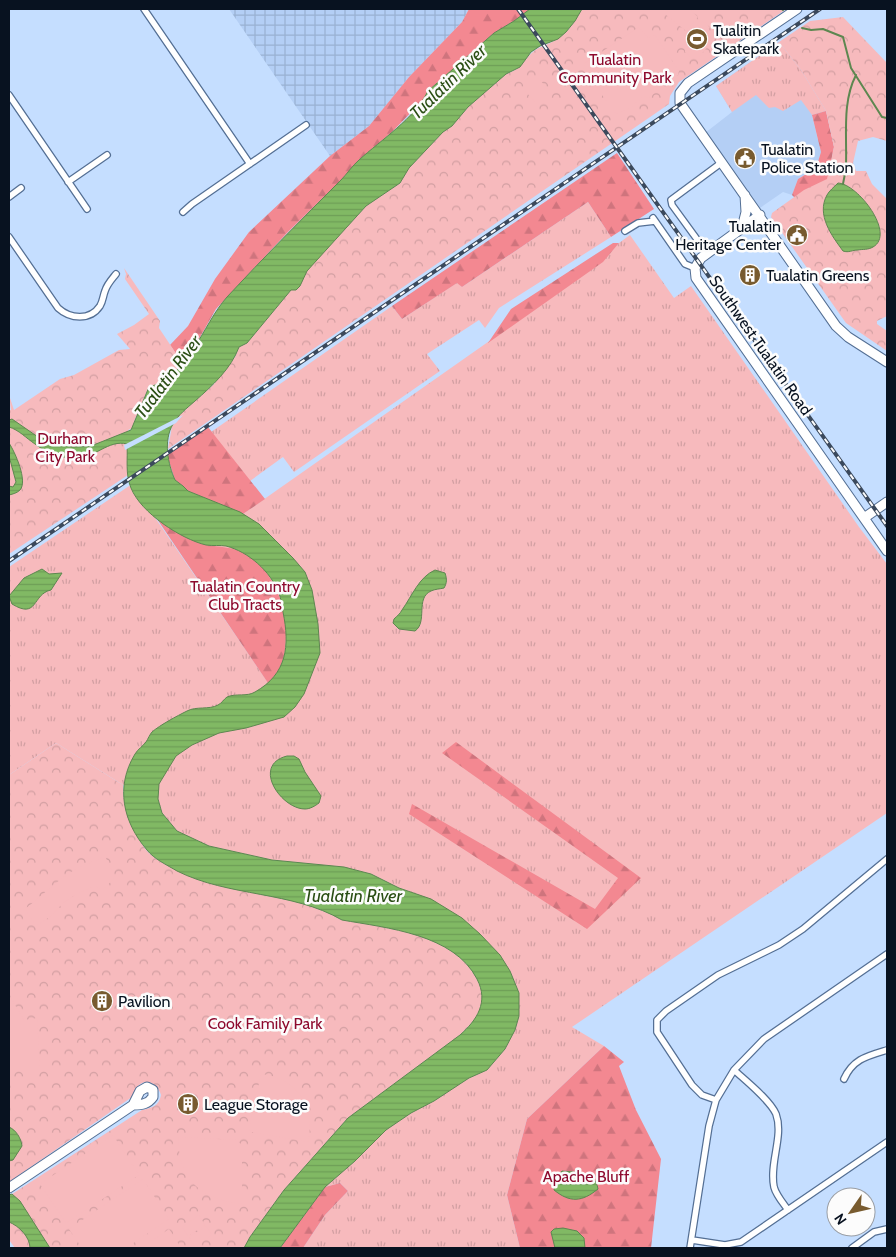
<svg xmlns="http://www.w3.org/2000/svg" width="896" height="1257" viewBox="0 0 896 1257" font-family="Cabin,sans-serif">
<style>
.built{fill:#b4cff5}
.industrial{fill:url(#industrial-grid)}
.grass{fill:url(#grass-tufts)}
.forest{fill:url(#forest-firs)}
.park{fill:url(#park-crowns)}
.garden{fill:#f7babd}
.water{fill:url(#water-rules);stroke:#5d8750}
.pier{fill:#c5deff}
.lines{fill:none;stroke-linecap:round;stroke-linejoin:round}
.stream{stroke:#5d8750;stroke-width:2}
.street-casing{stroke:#546f94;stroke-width:8}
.secondary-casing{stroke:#546f94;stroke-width:11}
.street{stroke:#fff;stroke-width:5.5}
.secondary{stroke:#fff;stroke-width:9}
.rail-casing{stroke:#3b495c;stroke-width:4}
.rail{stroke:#fcfcfc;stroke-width:2;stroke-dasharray:5.5;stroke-linecap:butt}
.labels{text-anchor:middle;stroke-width:5;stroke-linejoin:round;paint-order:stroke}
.poi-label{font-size:16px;fill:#081220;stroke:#fcfcfc;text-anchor:start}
.park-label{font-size:16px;fill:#8d092d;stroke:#fcfcfc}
.street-label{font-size:16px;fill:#081220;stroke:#fcfcfc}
.water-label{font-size:18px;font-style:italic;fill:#2a4e14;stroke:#fcfcfc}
</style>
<defs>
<pattern id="industrial-grid" width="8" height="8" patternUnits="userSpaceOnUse" patternTransform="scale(1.25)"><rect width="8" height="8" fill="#b4cff5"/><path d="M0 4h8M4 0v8" fill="none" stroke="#99b1d2"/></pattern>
<pattern id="grass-tufts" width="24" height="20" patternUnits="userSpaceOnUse" patternTransform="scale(1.25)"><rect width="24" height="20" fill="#f7babd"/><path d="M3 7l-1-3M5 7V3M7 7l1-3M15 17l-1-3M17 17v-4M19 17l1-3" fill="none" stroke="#d29fa2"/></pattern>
<pattern id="forest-firs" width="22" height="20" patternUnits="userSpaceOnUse" patternTransform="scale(1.25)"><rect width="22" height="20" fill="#f38891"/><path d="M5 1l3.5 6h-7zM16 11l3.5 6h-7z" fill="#cf747d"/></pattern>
<pattern id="park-crowns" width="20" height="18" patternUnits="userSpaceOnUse" patternTransform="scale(1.25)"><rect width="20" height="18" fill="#f7babd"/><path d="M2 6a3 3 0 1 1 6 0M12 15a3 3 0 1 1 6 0" fill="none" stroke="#d29fa2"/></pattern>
<pattern id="water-rules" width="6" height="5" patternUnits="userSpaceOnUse" patternTransform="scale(1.25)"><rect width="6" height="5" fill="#81b964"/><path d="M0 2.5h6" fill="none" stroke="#6e9e56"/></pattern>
</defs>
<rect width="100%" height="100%" fill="#c5deff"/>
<!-- built -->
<path class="built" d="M 779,42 L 801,70 L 826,111 L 812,116 L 821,152 L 816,168 L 798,179 L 792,195 L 783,192 L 760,208 L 705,133 L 732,112 L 716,86 Z"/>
<!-- industrial -->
<path class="industrial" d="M 229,9 L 469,9 L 462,22 L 409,77 L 369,126 L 330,156 Z"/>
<!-- grass -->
<path class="grass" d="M 779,42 L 801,70 L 826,111 L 812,115 L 801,100 L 783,111 L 775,107 L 769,108 L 756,95 L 732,112 L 716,86 Z
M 588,202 L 611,237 L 499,308 L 485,328 L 479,320 L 427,354 L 440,371 L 294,472 L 283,457 L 250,481 L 211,432 L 392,306 L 402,319 L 458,282 L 462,287 Z
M 630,235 L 674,298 L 691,286 L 859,527 L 887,564 L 887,813 L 572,1027 L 604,1046 L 527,1119 L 507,1195 L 520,1248 L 303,1248 L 325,1215 L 348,1191 L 340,1183 L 325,1187 L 355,1161 L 386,1130 L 411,1113 L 434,1101 L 469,1078 L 487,1070 L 505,1049 L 515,1030 L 519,1016 L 519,993 L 510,971 L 399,888 L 371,874 L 343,867 L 272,860 L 209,846 L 177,831 L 162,813 L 158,799 L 139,795 L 56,743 L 9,775 L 9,567 L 132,484 L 271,687 L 203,542 L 602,262 L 619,243 Z"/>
<!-- forest -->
<path class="forest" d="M 469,9 L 530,9 L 514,21 L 494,33 L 428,91 L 424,99 L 393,131 L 358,161 L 343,178 L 287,233 L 216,309 L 187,360 L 183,364 L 170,345 L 188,326 L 215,279 L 249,232 L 330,156 L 369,126 L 409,77 L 462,22 Z
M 826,111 L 834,147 L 828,179 L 802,205 L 792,195 L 798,179 L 816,168 L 821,152 L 812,115 Z
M 617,153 L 654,209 L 611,237 L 588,202 L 462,287 L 457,283 L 402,319 L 392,306 Z
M 613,243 L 619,243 L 603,262 L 488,343 L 511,309 Z
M 208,427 L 265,499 L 243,514 L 188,491 L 183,486 L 175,480 L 167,455 Z
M 155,516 C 170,528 185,539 204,544 C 220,548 234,546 248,555 C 272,570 288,608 286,635 C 285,655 284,669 268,683 Z
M 456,742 L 641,878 L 587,929 L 409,814 L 412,804 L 595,909 L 618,878 L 442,753 Z
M 604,1046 L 624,1062 L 619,1066 L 636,1110 L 661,1159 L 651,1248 L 520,1248 L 507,1195 L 527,1119 Z
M 340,1183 L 348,1191 L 325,1215 L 303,1248 L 280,1248 L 325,1187 Z"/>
<!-- park -->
<path class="park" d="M 582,9 L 784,9 L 785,10 L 679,82 L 670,96 L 669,104 L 168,449 L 172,426 L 178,416 L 213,385 L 235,357 L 239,347 L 247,343 L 291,290 L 296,290 L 306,271 L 366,206 L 400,183 L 409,168 L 443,132 L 452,126 L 468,107 L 506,74 C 522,69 522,61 533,52 C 538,47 544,46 550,43 C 566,36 574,23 582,9 Z
M 843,17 L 887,63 L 887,141 L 873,137 L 858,141 L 853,163 L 856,171 L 866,171 L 872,184 L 887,199 L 887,316 L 877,321 L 877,324 L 887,331 L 887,351 L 846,323 L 771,217 L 772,213 L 804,190 L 827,179 L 834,147 L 826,111 L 801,70 L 779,42 L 810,21 Z
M 124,268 L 160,321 L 159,328 L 183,364 L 160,384 L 149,387 L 148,389 L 135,419 L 133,428 L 128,430 L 128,475 L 9,554 L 9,410 L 11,410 L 9,395 L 14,410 L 60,379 L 74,375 L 119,350 L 130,349 L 117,334 L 134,325 L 149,314 L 125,279 L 126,274 Z
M 56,743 L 123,785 C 123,801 126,814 133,828 C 137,836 142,845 147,851 C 155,859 166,865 176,870 C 228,897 292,891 342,920 C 387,928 454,934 477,979 C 490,1003 477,1019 460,1035 L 348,1118 L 284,1190 L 250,1237 L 244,1248 L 15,1248 L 9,1240 L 9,1196 L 142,1110 C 152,1108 159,1106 161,1095 C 158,1085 147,1077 138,1086 C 135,1089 134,1093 132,1097 L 9,1182 L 9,775 Z"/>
<!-- garden -->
<path class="garden" d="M 669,9 L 689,9 L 698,17 L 686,31 L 665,14 Z
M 700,21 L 706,23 L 710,28 L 704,32 L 705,37 L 711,43 L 699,57 L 691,57 L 685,52 L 684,41 Z
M 639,27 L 648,38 L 655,35 L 679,71 L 678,75 L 648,98 L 644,96 L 630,108 L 616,114 L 583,69 L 585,63 Z
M 538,78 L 550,91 L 537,104 L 525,91 Z
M 105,856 L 115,877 L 106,887 L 102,889 L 94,886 L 75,895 L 63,903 L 51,916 L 36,926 L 25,909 C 42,896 57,880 76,869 C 85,864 96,861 105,856 Z
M 9,995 L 24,1020 L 37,1018 L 40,1066 L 36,1070 L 9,1070 Z
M 261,1074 C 297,1078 316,1107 308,1142 L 251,1132 L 249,1129 Z
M 113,1135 L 139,1175 L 66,1223 L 40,1184 Z
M 179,1137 L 236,1140 L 242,1145 L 242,1204 C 203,1200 176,1179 179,1137 Z
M 143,1179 L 169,1219 L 126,1248 L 82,1248 L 69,1229 Z
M 199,1215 L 205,1225 L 188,1236 L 182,1227 Z
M 206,1226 L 212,1235 L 195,1247 L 189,1237 Z
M 169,1229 L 181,1248 L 141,1248 Z"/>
<!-- water -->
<path class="water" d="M 530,9 L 582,9 L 575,21 L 566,32 L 558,39 L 540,46 L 531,52 L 520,67 L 506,74 L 468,107 L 452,126 L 443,132 L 409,168 L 400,183 L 366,206 L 307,271 L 300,286 L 296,290 L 291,290 L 247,343 L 239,347 C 231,369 212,386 195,401 C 187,408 178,415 173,424 C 163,441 168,464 175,480 L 183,486 L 188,491 L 240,512 L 259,524 L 293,558 L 305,572 L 312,590 L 318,624 L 320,653 L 304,694 L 295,707 L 284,717 L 246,728 L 219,733 L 192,745 L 176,756 L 159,784 L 158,799 L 162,813 L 177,831 L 209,846 L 272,860 L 344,867 L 371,874 L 399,888 L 431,899 L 462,918 L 480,934 L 500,955 L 510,971 L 519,993 L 519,1016 L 515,1030 L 505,1049 L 487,1070 L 469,1078 L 434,1101 L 411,1113 L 386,1130 L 355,1161 L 325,1187 L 280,1248 L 244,1248 L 250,1237 L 284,1190 L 348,1118 L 460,1035 C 477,1020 489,1002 477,979 C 454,934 387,928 342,920 C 292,891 229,897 177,871 C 167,865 154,859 147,850 C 123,822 115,787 135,754 C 138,749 143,746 146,742 C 148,739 150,734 152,732 C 160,725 177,716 187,711 C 196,706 209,710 218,705 C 222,703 224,699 227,697 C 236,693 247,697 255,692 C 287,674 290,646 283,612 C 282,606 281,599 279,593 C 270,571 249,552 226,546 C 220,545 213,546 206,545 C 181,539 141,513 131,488 C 125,474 128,459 127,444 C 109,439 93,459 75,459 C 62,458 45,452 35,444 C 26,438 19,430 9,427 L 9,420 L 12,419 L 38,437 L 72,447 L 91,446 L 131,430 L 149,387 C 189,377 202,325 227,297 C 264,257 302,219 341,180 C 347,174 352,166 359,160 C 381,140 415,118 428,91 L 494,33 L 514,21 Z
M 838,183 C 858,184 896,234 873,247 C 868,250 863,249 858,250 C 852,250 849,253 843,251 C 832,236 816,215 827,195 C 829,191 834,187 838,183 Z
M 9,443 C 15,452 28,481 20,490 C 17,493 13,494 9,495 L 9,486 L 13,487 L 16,482 L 9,456 Z
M 42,569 L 49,574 L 62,573 L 51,590 C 32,594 38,620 12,604 L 9,596 L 24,578 Z
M 435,570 L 445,573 C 447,579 447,583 444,588 C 440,589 435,589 431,591 C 415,598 428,622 415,631 L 399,629 L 393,623 L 394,619 C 397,616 400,614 402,610 C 412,596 419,577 435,570 Z
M 287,756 L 294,756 L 299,759 L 305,772 L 321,796 L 319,803 C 315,806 310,809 305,809 C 281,809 251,765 287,756 Z
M 9,1127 C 16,1130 21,1138 22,1146 L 13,1160 L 9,1161 Z
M 562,1171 C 577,1173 595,1170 598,1189 C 582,1202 570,1203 554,1190 L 556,1178 Z
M 12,1194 L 20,1201 L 50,1248 L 30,1248 C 30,1237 19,1226 9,1222 L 9,1195 Z
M 563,1228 L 577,1231 L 584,1238 L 585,1248 L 555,1248 L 551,1232 L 554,1229 Z"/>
<!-- pier -->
<path class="pier" d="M 183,415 L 176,423 L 125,450 L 124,445 Z"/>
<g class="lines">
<!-- stream -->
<path class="stream" d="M 782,9 L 783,10
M 802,28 L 811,30 L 823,29 L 843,37 L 851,68 L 882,117 L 887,118
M 843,184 C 844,178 846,171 846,165 C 847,135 842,102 856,75"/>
<!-- street casing -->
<g class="street-casing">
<path id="street" d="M 144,9 L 250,164
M 9,95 L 87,209
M 68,182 L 107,155
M 9,197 L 21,188
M 183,212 L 192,204 L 306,125
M 653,218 L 685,264 L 695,268
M 625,231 L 638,223 L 655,221
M 9,237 L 58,308 C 70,319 90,321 100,306 C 103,301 103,296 105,291 C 107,284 112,279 116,274
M 707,253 L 672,205 L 671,200 L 721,163
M 734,1070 C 746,1081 770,1100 776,1114 C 784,1136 769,1163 774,1187 C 776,1195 783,1203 788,1210
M 844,1079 C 853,1059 867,1056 887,1050
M 716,1100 L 702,1095 L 692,1085 L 657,1032 L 657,1020 L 666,1011 L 718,975 L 779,945 L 803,929 L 887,859
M 692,1240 L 725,1245 L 741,1242 L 887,1142
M 690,1248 L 709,1126 L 716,1100 L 734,1070 L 764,1039 L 887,954
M 852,1248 L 874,1232 L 887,1229"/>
</g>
<!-- secondary casing -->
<g class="secondary-casing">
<path id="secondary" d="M 797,9 L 688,83 L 680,93 L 680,103 L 836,326 L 848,337 L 887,362
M 760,215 L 701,258 L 695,268 L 696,278 L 887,551
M 742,228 L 746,212 L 745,195
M 864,518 L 887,502
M 9,1188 L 133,1105 L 140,1091 L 147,1087 L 153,1090 L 153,1097 C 148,1104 142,1105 133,1105"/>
</g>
<!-- street -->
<use href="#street" class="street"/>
<!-- secondary -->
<use href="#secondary" class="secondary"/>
<!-- rail casing -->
<g class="rail-casing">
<path id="rail" d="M 518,9 L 887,526
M 9,561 L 820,9"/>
</g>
<!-- rail -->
<use href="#rail" class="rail"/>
</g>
<!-- icons -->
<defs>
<g id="stadium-disc" transform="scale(1.125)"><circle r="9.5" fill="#785b2f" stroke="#fcfcfc"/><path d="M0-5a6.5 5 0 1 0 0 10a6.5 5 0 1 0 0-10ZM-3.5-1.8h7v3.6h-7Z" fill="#fff"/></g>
<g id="civic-disc" transform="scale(1.125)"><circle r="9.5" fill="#785b2f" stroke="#fcfcfc"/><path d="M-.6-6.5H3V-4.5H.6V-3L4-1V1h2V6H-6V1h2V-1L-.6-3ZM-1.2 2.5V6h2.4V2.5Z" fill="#fff"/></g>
<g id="building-disc" transform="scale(1.125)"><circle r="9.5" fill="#785b2f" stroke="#fcfcfc"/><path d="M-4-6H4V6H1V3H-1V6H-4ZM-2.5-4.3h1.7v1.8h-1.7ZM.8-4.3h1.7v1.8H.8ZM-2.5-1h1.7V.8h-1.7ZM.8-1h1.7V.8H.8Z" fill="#fff"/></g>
</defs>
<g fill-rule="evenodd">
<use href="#stadium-disc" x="697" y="39"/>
<use href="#civic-disc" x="745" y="158"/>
<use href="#civic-disc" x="797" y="235"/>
<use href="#building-disc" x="750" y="275"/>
<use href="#building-disc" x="102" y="1001"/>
<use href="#building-disc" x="188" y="1104"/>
</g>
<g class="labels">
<!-- poi labels -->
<g class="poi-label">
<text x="713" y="36">Tualitin<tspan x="713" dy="18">Skatepark</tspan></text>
<text x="761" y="155">Tualatin<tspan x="761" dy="18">Police Station</tspan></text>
<text x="781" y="232" text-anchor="end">Tualatin<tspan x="781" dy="18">Heritage Center</tspan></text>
<text x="766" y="281">Tualatin Greens</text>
<text x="118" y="1007">Pavilion</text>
<text x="204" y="1110">League Storage</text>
</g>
<!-- park labels -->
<g class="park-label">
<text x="615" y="65">Tualatin<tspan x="615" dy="18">Community Park</tspan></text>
<text x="65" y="444">Durham<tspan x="65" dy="18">City Park</tspan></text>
<text x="245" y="592">Tualatin Country<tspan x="245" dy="18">Club Tracts</tspan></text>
<text x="265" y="1029">Cook Family Park</text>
<text x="586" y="1182">Apache Bluff</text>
</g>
<!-- street labels -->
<g class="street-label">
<text transform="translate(761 345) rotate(55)" y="6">Southwest Tualatin Road</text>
</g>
<!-- water labels -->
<g class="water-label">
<text transform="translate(448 82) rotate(-44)" y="6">Tualatin River</text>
<text transform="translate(168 377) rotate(-53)" y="6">Tualatin River</text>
<text x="353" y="902">Tualatin River</text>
</g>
</g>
<!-- border -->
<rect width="896" height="1257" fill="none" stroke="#081220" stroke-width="20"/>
<!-- north arrow -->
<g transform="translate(851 1212) rotate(236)"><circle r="24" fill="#fcfcfc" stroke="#9a9ea4"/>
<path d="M0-4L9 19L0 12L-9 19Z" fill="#785b2f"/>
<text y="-8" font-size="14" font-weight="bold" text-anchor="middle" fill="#081220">N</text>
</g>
</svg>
